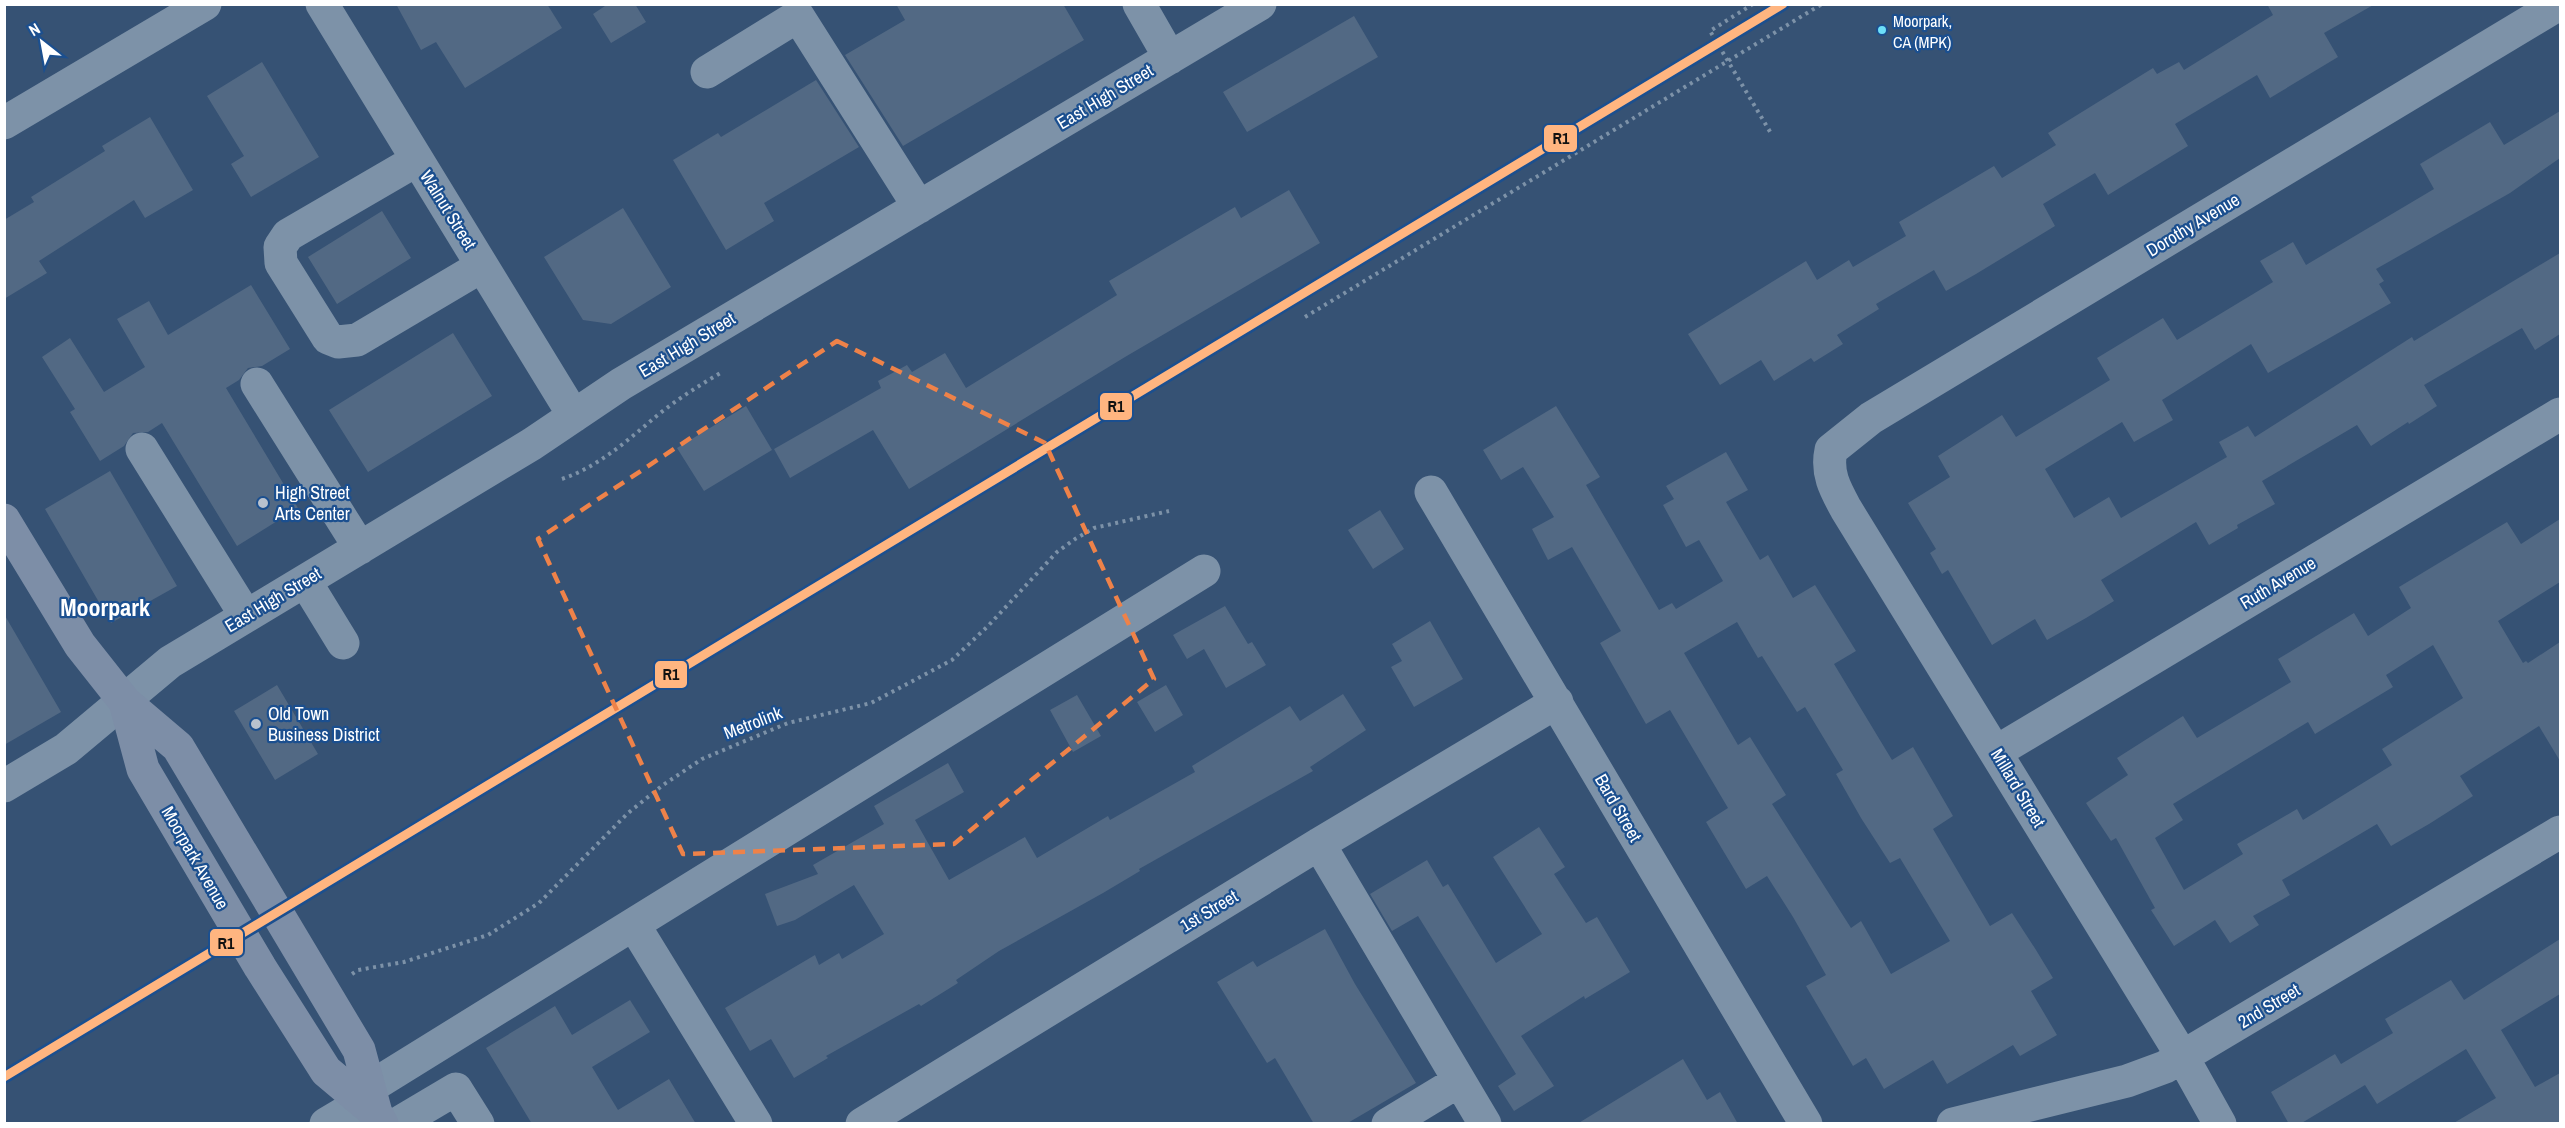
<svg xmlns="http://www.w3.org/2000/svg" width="2565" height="1128" viewBox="0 0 2565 1128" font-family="'Archivo Narrow',sans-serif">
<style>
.building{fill:#526984;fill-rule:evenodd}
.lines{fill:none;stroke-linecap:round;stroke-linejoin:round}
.path{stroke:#7d92a8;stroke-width:4;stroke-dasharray:3 4.5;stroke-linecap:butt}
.minor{stroke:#7d92a8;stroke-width:33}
.major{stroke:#7d8ea7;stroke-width:33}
.rail-1-casing{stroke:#1b4f8f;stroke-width:14}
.rail-1{stroke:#ffb580;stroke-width:9}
.marked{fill:none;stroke:#ee8249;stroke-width:4.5;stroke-dasharray:12 8;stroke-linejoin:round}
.bus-dot{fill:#6ddff8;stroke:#1b4f8f;stroke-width:2}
.poi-dot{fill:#b9c2ce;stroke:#1b4f8f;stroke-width:2}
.labels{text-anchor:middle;stroke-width:4.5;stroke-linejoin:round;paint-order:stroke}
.bus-label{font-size:16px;fill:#fff;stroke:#1b4f8f;text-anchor:start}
.street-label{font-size:18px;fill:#fff;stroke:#1b4f8f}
.poi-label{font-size:18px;fill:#fff;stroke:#1b4f8f;text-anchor:start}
.district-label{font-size:24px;font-weight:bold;fill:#fff;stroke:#1b4f8f}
.line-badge{stroke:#1b4f8f;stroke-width:2}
.pale-badge-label{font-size:16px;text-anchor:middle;font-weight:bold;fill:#111}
</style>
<rect width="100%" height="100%" fill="#365274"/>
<!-- building -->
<path class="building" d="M 396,4 L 547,4 L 562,28 L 465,88 L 436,42 L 421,50 Z
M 608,4 L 635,4 L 646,22 L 611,43 L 593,14 Z
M 896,4 L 1063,4 L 1084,40 L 903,146 L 845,55 L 905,20 Z
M 2267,4 L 2375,4 L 2324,33 L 2338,57 L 2270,98 L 2257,75 L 2175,124 L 2188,146 L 2108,195 L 2095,173 L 2043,204 L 2055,226 L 1976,274 L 1946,291 L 1934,270 L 1876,304 L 1879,309 L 1837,335 L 1843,344 L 1814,362 L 1811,358 L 1774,381 L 1761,360 L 1720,385 L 1688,334 L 1806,261 L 1817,280 L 1849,260 L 1853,267 L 1906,236 L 1899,222 L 1994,166 L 2002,178 L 2056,145 L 2048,133 L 2153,68 L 2157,74 L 2179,62 L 2184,70 L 2273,15 Z
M 1354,16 L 1378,57 L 1247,132 L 1223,92 Z
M 262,62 L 319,157 L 251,197 L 231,164 L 244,156 L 207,96 Z
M 816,80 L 859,147 L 764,203 L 774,221 L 726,250 L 673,160 L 718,133 L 721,137 Z
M 2560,111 L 2560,158 L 2510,193 L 2376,269 L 2384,281 L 2379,284 L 2391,303 L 2268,373 L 2251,344 L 2162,400 L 2173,420 L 2134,442 L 2122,422 L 2045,469 L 2074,518 L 2109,497 L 2121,518 L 2227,457 L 2219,442 L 2248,426 L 2255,437 L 2412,337 L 2414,341 L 2560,253 L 2560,334 L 2535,350 L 2522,328 L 2424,385 L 2437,406 L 2409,424 L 2408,422 L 2371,446 L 2357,425 L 2262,481 L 2275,504 L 2237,525 L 2238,528 L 2209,545 L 2196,522 L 2101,580 L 2114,601 L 2086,618 L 2047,640 L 2035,619 L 1992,645 L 1948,570 L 1942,574 L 1930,553 L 1936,549 L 1908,503 L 1950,477 L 1938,456 L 2002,415 L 2016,437 L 2110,380 L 2097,358 L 2163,318 L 2177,340 L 2273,282 L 2260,261 L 2293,242 L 2306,265 L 2434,189 L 2420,164 L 2490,122 L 2504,145 Z
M 150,117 L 193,190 L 145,218 L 134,200 L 39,261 L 47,273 L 4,299 L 4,220 L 34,202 L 31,197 L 105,151 L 102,146 Z
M 1289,190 L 1320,243 L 1125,357 L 909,489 L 873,430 L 790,478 L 774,449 L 881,388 L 878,381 L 907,365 L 912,372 L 945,353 L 966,388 L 1117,295 L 1109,281 L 1235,207 L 1241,218 Z
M 623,208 L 671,287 L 611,324 L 583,320 L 544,257 Z
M 382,211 L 411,258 L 337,304 L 308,257 Z
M 251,285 L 290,349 L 262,366 L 248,368 L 239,380 L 226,388 L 298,508 L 237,546 L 162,423 L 148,432 L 133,433 L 124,446 L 100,461 L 70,412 L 75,409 L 42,357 L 70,338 L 104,392 L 145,367 L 117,319 L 149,301 L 168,335 Z
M 453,333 L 492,396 L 368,472 L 329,410 Z
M 746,406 L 772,450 L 704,491 L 677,448 Z
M 1556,406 L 1600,477 L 1586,485 L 1659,610 L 1672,603 L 1676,609 L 1723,581 L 1699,540 L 1686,547 L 1663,505 L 1674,499 L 1666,486 L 1726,452 L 1748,490 L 1726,502 L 1760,560 L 1768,555 L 1793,598 L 1815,585 L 1838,622 L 1856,651 L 1834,664 L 1892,760 L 1913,747 L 1953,816 L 1933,829 L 1990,926 L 2012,913 L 2036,950 L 2053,978 L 2031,991 L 2057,1035 L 2020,1056 L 2013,1045 L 1947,1084 L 1933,1060 L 1884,1089 L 1866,1058 L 1853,1066 L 1806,986 L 1826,975 L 1793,917 L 1767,876 L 1746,889 L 1706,822 L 1728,808 L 1670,710 L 1646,724 L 1600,643 L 1621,631 L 1572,547 L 1548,560 L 1532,529 L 1554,517 L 1523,467 L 1501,480 L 1483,450 ZM 1737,622 L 1758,658 L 1762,656 L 1797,712 L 1805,707 L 1843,770 L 1836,774 L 1861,818 L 1890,863 L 1900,858 L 1950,941 L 1891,974 L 1861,921 L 1851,928 L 1772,804 L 1786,795 L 1750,737 L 1738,745 L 1684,653 Z
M 110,471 L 177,586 L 111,623 L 45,509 Z
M 1380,510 L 1404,549 L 1373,569 L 1348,530 Z
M 2560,519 L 2560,582 L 2498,621 L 2523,663 L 2526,661 L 2528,663 L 2560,642 L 2560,761 L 2539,726 L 2460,776 L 2473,796 L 2429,824 L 2391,846 L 2377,824 L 2282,880 L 2290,895 L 2253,916 L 2259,925 L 2230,943 L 2215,920 L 2174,946 L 2151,910 L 2155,908 L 2116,838 L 2111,841 L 2086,803 L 2128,775 L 2117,758 L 2183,716 L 2197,738 L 2291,682 L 2278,659 L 2354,613 L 2368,636 L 2411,608 L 2399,587 L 2507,522 L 2521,544 ZM 2433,645 L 2463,698 L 2382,749 L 2392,765 L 2303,820 L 2297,809 L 2237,844 L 2243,854 L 2184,890 L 2155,838 L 2183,820 L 2173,804 L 2308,722 L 2315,734 L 2393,687 L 2386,675 Z
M 1225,606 L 1248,644 L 1252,642 L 1266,665 L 1226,688 L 1204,649 L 1187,659 L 1173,635 Z
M 4,614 L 61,712 L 4,745 Z
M 1430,621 L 1463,679 L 1414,707 L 1391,667 L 1402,661 L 1392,644 Z
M 277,685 L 318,754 L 275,780 L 234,711 Z
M 1166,685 L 1183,715 L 1155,732 L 1137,702 Z
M 1343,694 L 1366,730 L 1310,767 L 1313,771 L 1139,869 L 1140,871 L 1103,893 L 999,951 L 956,980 L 958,983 L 921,1006 L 919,1004 L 826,1056 L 828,1058 L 794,1078 L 771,1039 L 750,1051 L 725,1008 L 815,955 L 819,965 L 839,953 L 842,959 L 884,934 L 854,885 L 795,920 L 777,926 L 765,894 L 818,874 L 813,865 L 884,824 L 874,806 L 948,763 L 964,792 L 915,820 L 949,880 L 1025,837 L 1037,858 L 1108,816 L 1110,820 L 1195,772 L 1192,766 L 1290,706 L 1300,721 Z
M 1077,695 L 1101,736 L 1073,752 L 1050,710 Z
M 1539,827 L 1565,867 L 1554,874 L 1586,923 L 1597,917 L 1630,972 L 1585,999 L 1584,996 L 1521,1036 L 1554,1086 L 1514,1111 L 1498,1086 L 1516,1074 L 1418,916 L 1392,931 L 1370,894 L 1427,860 L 1443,887 L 1448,884 L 1496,963 L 1542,934 L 1493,857 Z
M 1325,929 L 1355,984 L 1416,1083 L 1346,1124 L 1314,1124 L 1275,1058 L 1267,1063 L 1217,982 L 1253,961 L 1257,967 Z
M 2560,939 L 2560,994 L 2501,1030 L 2535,1087 L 2560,1073 L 2560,1124 L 2452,1124 L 2496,1098 L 2466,1049 L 2377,1104 L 2365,1085 L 2300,1124 L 2289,1124 L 2271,1092 L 2335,1054 L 2341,1064 L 2393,1033 L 2385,1019 L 2451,980 L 2464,1000 Z
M 630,1000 L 650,1032 L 592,1067 L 618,1110 L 669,1079 L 696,1124 L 532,1124 L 486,1048 L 555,1006 L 572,1035 Z
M 1683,1059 L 1707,1100 L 1720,1092 L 1738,1124 L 1577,1124 Z"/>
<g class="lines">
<!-- path -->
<path class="path" d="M 1753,4 L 1710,31 L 1772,135
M 1305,317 L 1822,4
M 562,479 C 600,466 629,439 659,414 C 679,398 700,385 722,372
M 352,974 L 358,970 L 404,962 L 488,935 L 539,903 L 628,813 L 663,785 L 702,759 L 788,723 L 871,703 L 907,684 L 952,660 L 988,626 L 1057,552 L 1075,539 L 1094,528 L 1169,511"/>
<!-- minor -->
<path class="minor" d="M 322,4 L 574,416
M 1139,4 L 1170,58
M 707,72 L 798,16 L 919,207
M 4,123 L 205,4
M 417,160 L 288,235 L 280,247 L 281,263 L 328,338 L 338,342 L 357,340 L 482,266
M 257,384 L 360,548
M 142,449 L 246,616
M 1431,492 L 1806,1124
M 305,581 L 343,643
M 1996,752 L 2560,414
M 4,786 L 66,749 L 170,662 L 532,444 L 621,384 L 1260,4
M 1319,844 L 1485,1124
M 634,925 L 756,1124
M 369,1088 L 1204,571
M 326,1124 L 363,1102
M 397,1124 L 456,1089 L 478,1124
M 862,1124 L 1319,844 L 1557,702
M 1388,1124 L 1459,1081
M 1953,1124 L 2127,1081 L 2165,1067 L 2560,832
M 2220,1124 L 2182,1056 L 1846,509 C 1835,489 1826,473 1831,450 L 1871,418 L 2559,4"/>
<!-- major -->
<path class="major" d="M 4,520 L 80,645 L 125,702 L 178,747 L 359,1050 L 376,1113 L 382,1124
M 125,702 L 143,769 L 260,967 L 326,1071 L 376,1113"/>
<!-- rail-1 casing -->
<g class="rail-1-casing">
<path id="rail-1" d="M 4,1077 L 1783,4"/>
</g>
<!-- rail-1 -->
<use href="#rail-1" class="rail-1"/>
</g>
<!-- marked area -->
<path class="marked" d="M 837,341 L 1045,443 L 1154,679 L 954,844 L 683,854 L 538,539 Z"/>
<!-- markers -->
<circle class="bus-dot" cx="1882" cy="30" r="5"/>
<g class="poi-dot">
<circle cx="263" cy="503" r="6"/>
<circle cx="256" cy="724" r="6"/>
</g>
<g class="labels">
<!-- bus labels -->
<g class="bus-label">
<text x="1893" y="27">Moorpark,<tspan x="1893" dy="21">CA (MPK)</tspan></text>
</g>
<!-- street labels -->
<g class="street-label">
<text transform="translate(1105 97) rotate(-31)" y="6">East High Street</text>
<text transform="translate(448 210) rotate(58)" y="6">Walnut Street</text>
<text transform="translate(2193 225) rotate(-31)" y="6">Dorothy Avenue</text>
<text transform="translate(687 345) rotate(-31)" y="6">East High Street</text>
<text transform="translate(2278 583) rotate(-31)" y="6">Ruth Avenue</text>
<text transform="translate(273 600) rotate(-31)" y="6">East High Street</text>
<text transform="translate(753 723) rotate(-21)" y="6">Metrolink</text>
<text transform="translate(2018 788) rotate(59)" y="6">Millard Street</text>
<text transform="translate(1618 808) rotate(60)" y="6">Bard Street</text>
<text transform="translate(195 858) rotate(60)" y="6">Moorpark Avenue</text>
<text transform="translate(1209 911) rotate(-31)" y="6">1st Street</text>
<text transform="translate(2269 1006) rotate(-31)" y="6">2nd Street</text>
</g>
<!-- poi labels -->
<g class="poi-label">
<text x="275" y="499">High Street<tspan x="275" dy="21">Arts Center</tspan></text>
<text x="268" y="720">Old Town<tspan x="268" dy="21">Business District</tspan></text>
</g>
<!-- district labels -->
<g class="district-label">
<text x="105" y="616">Moorpark</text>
</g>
</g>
<g class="line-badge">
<rect x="1543" y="124" width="35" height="29" rx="6" fill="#ffb580"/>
<rect x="1099" y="392" width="34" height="29" rx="6" fill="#ffb580"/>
<rect x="654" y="660" width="34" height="29" rx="6" fill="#ffb580"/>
<rect x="209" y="928" width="35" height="29" rx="6" fill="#ffb580"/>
</g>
<g class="pale-badge-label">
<text x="1561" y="144">R1</text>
<text x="1116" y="412">R1</text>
<text x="671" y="680">R1</text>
<text x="226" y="949">R1</text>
</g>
<!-- border -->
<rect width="2565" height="1128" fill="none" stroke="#ffffff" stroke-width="12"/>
<!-- north arrow -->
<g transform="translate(42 42) rotate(329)" stroke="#1b4f8f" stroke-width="4.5" paint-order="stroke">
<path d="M0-4.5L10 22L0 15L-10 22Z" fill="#ffffff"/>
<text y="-9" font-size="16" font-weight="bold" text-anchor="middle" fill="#ffffff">N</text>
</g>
</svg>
